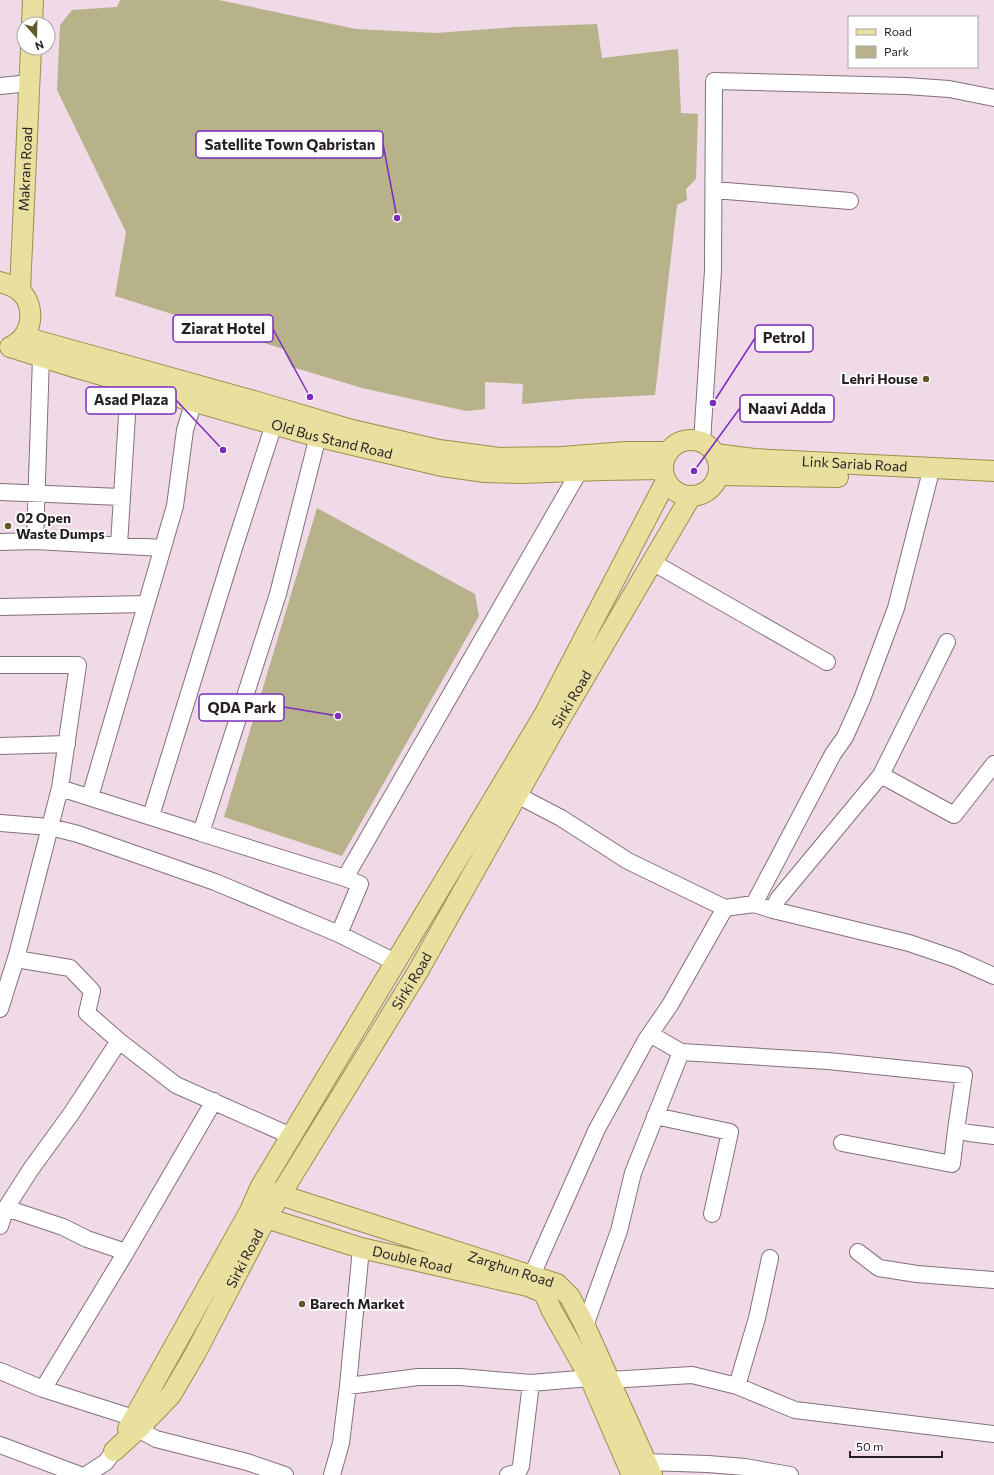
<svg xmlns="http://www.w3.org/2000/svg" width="994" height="1475" viewBox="0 0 994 1475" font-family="Commissioner,sans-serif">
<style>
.green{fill:#b7b289}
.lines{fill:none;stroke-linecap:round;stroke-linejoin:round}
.minor-casing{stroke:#84707d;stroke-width:18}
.major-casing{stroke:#9c8f4a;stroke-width:22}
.minor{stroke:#fff;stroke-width:16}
.major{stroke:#e9e09f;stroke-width:20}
.poi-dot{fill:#615a27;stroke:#fff;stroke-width:1.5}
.labels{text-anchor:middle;stroke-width:3.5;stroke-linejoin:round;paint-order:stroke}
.street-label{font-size:14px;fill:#271f24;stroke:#fff}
.poi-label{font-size:14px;font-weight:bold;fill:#271f24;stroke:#fff;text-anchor:start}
.leader{fill:none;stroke:#7b2cbf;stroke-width:1.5}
.callout-dot{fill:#7b2cbf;stroke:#fff;stroke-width:1.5}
.callout{fill:#fff;stroke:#7b2cbf;stroke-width:1.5}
.callout-label{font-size:15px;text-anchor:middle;font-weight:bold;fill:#271f24}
</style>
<rect width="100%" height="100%" fill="#f0dae8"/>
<!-- green -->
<path class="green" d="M 120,0 L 219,0 L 356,29 L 436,33 L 516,27 L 597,24 L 602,58 L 678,49 L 681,113 L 698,114 L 696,179 L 686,189 L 687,200 L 677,205 L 655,395 L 578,399 L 522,404 L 523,384 L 485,382 L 485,409 L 466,411 L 362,388 L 292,367 L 283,349 L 115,296 L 126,232 L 57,90 L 60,25 L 72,10 L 117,7 Z
M 317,508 L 475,594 L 479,616 L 342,856 L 224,817 Z"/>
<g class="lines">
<!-- minor casing -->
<g class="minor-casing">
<path id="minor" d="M 0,86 L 30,83
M 714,190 L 850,201
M 318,436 L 278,594 L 201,833 L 345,878 L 360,884 L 339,934
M 702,442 L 713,270 L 714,81 L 906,86 L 949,89 L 994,98
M 0,492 L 121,497
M 35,541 L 41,357
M 0,542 L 35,541 L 163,548
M 119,545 L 129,383
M 652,562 L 827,662
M 0,607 L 146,604
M 0,665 L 78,665 L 60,788 L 17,955 L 22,960 L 70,968 L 92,991 L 87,1013 L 119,1041 L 176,1085 L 291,1136
M 0,746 L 67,744
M 881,775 L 954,815 L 994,764
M 60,788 L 201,833
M 517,795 L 561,818 L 628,861 L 725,908 L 754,904 L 773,910 L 909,943 L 956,959 L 994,976
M 90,797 L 175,506 L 185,430 L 194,401
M 151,816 L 234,548 L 274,424
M 0,823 L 50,827 L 78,834 L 215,882 L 339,934 L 397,963
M 345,878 L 580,470
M 754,904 L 833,754 L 845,737 L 862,699 L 896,608 L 929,479
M 773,910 L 778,899 L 881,775 L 947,642
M 0,1009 L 17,955
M 650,1034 L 681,1052
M 655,1116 L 730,1132 L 712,1214
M 842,1143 L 952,1164 L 956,1130
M 6,1208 L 31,1169 L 71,1114 L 119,1041
M 0,1226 L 6,1208 L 63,1227 L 87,1239 L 126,1252 L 214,1101
M 361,1248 L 348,1386 L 418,1377 L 460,1377 L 531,1383 L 590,1378
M 858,1252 L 879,1268 L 917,1274 L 994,1280
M 528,1286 L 532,1275 L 597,1129 L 646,1040 L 670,1005 L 725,908
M 585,1326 L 619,1231 L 633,1173 L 681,1052 L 828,1061 L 964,1075 L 956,1130 L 969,1133 L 994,1136
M 0,1371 L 43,1389 L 134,1418
M 609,1380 L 692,1375 L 737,1386 L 795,1410 L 994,1434
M 737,1386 L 757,1318 L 770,1258
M 43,1389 L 126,1252
M 138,1429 L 156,1439 L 247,1462 L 285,1475
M 0,1445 L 80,1475
M 646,1462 L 708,1464 L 745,1467 L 790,1475
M 86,1475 L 106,1462 L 114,1451
M 332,1475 L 341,1443 L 348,1386
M 508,1475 L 518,1472 L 521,1466 L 531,1383"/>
</g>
<!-- major casing -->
<g class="major-casing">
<g id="major">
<path d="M 32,24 L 33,0"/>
<path d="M 0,282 C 7,284 14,286 20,291 C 36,306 33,334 14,345"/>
<path id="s1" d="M 20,290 L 31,48"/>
<path d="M 24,337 L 254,401 L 352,430 L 439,450 L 499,458 L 562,457 L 626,452 L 668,452"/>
<path id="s2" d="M 10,347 L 77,368 L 311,435 L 442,466 L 485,472 L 522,473 L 602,470 L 663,469"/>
<circle cx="691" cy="468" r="28"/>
<path id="s3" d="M 715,454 L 754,459 L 994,471"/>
<path d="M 718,475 L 838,477"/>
<path id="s4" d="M 268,1191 L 557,1284 L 570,1297 L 585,1326 L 652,1475"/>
<path id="s5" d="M 254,1213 L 266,1218 L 361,1248 L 528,1286 L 540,1291 L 545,1295 L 552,1311 L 590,1378 L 632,1475"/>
<path d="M 128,1429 L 250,1211 L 260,1188 L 544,715 L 666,481"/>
<path id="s6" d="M 114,1451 L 138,1429 L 171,1395 L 195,1354 L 266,1218 L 417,973 L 557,724 L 691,496"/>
</g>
</g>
<!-- minor -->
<use href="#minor" class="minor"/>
<!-- major -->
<use href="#major" class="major"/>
</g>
<!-- markers -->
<g class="poi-dot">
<circle cx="926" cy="379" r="4"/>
<circle cx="8" cy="526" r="4"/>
<circle cx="302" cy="1304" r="4"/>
</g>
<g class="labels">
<!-- street labels -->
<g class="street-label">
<text dy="5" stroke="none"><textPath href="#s1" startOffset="121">Makran Road</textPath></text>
<text dy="5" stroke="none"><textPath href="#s2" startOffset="335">Old Bus Stand Road</textPath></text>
<text dy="5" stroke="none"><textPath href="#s3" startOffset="140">Link Sariab Road</textPath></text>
<text dy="5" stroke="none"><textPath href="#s6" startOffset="883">Sirki Road</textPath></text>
<text dy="5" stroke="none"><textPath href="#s6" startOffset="559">Sirki Road</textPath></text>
<text dy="5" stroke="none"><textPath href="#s6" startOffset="235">Sirki Road</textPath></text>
<text dy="5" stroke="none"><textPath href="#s5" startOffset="165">Double Road</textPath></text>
<text dy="5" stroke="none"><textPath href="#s4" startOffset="255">Zarghun Road</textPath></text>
</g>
<!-- poi labels -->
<g class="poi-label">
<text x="918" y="384" text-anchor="end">Lehri House</text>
<text x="16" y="523">02 Open<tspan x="16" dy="16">Waste Dumps</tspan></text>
<text x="310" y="1309">Barech Market</text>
</g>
</g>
<!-- callouts -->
<path class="leader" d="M397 218L383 144M310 397L273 329M713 403L755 338M223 450L176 400M694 471L740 408M338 716L284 707"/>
<g class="callout-dot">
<circle cx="397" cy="218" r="4"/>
<circle cx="310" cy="397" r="4"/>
<circle cx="713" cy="403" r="4"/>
<circle cx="223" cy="450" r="4"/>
<circle cx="694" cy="471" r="4"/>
<circle cx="338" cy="716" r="4"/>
</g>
<g class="callout">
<rect x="196" y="131" width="187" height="27" rx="4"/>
<rect x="173" y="315" width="100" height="27" rx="4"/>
<rect x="755" y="325" width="58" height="27" rx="4"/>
<rect x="86" y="387" width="90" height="27" rx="4"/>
<rect x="740" y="395" width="94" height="27" rx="4"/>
<rect x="199" y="694" width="85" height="27" rx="4"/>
</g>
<g class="callout-label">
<text x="290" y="150">Satellite Town Qabristan</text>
<text x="223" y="334">Ziarat Hotel</text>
<text x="784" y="343">Petrol</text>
<text x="131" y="405">Asad Plaza</text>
<text x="787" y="414">Naavi Adda</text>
<text x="242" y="713">QDA Park</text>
</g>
<!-- legend -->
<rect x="848" y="16" width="130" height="52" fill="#ffffff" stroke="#a9a5a7"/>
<rect x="856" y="29" width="20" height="6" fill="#e9e09f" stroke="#a9a5a7"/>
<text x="884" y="36" font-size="12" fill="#271f24">Road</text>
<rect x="856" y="46" width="20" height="12" fill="#b7b289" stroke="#a9a5a7"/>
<text x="884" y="56" font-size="12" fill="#271f24">Park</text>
<!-- north arrow -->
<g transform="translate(36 36) rotate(160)"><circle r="19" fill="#ffffff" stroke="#a9a5a7"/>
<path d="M0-3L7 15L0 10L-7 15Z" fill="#615a27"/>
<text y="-6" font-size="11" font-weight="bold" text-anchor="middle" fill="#271f24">N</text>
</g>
<!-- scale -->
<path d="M850 1451v6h92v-6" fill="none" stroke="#271f24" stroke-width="2"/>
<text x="856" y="1451" font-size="12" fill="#271f24" stroke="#ffffff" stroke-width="3" paint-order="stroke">50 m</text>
</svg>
